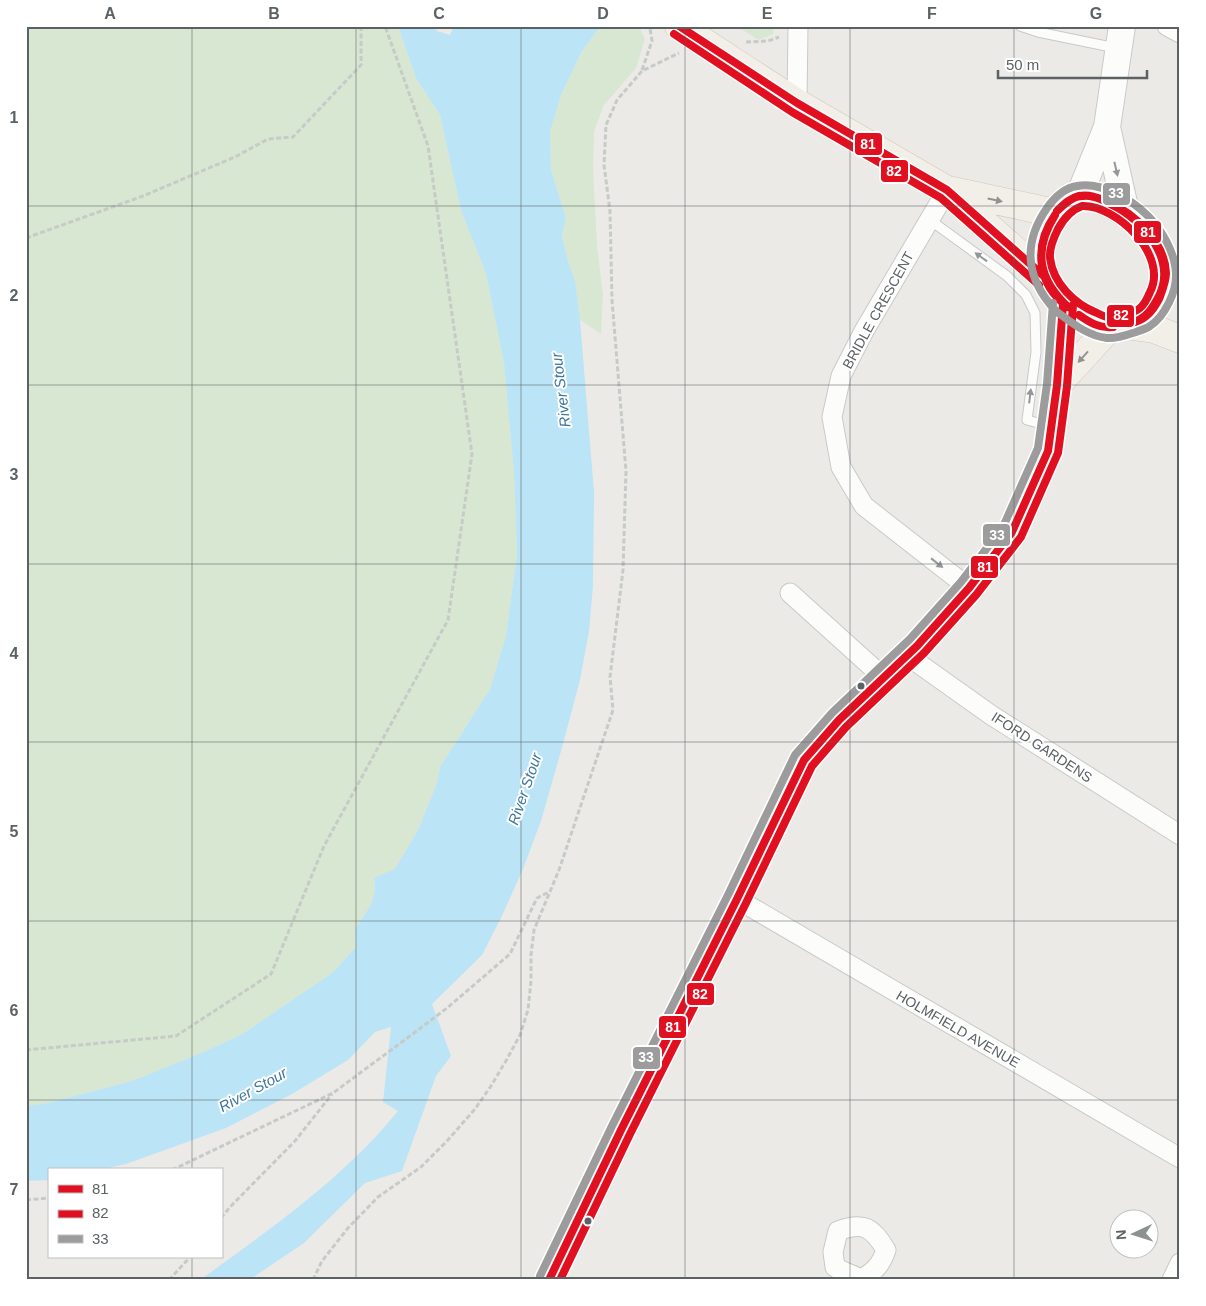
<svg xmlns="http://www.w3.org/2000/svg" width="1206" height="1306" viewBox="0 0 1206 1306" font-family="Arial,sans-serif">
<style>
.green{fill:#d7e7d2}
.water{fill:#bbe4f6}
.lines{fill:none;stroke-linecap:round;stroke-linejoin:round}
.lane-casing{stroke:#c8c9c8;stroke-width:11}
.street-casing{stroke:#c8c9c8;stroke-width:21}
.secondary-casing{stroke:#c8c9c8;stroke-width:28}
.primary-casing{stroke:#d3c7b5;stroke-width:29}
.path{stroke:#c6cbc8;stroke-width:3;stroke-dasharray:5 2.5;stroke-linecap:butt}
.lane{stroke:#fcfcfb;stroke-width:9}
.street{stroke:#fcfcfb;stroke-width:19}
.secondary{stroke:#fcfcfb;stroke-width:26}
.primary{stroke:#f2efe8;stroke-width:28}
.bus-1-casing{stroke:#fff;stroke-width:11}
.bus-2-casing{stroke:#fff;stroke-width:11}
.bus-3-casing{stroke:#fff;stroke-width:11}
.bus-1{stroke:#e01021;stroke-width:8}
.bus-2{stroke:#e01021;stroke-width:8}
.bus-3{stroke:#9d9c9c;stroke-width:8}
.oneway{fill:#949799}
.oneway2{fill:#909392}
.grid{fill:none;stroke:#5c6164;stroke-width:1;stroke-opacity:0.55}
.bus-dot{fill:#5c6164;stroke:#fff;stroke-width:2}
.labels{text-anchor:middle;stroke-width:4;stroke-linejoin:round;paint-order:stroke}
.street-label{font-size:14px;fill:#5c6164;stroke:#fff}
.water-label{font-size:15px;font-style:italic;fill:#3d779d;stroke:#fff}
.line-badge{stroke:#fff;stroke-width:2}
.badge-label{font-size:14px;text-anchor:middle;font-weight:bold;fill:#fff}
.neatline{fill:none;stroke:#5c6164;stroke-width:2}
.grid-label{font-size:16px;text-anchor:middle;font-weight:bold;fill:#5c6164}
</style>
<rect width="100%" height="100%" fill="#eceae6"/>
<!-- green -->
<path class="green" d="M 26,26 L 398,26 L 416,78 L 440,115 L 461,210 L 486,274 L 504,363 L 514,473 L 517,553 L 506,636 L 490,689 L 440,767 L 437,783 L 418,830 L 395,870 L 374,878 L 375,889 L 372,903 L 355,929 L 356,947 L 332,973 L 241,1035 L 194,1056 L 132,1081 L 48,1103 L 26,1106 Z
M 601,26 L 637,26 L 640,29 L 645,39 L 636,68 L 604,105 L 594,131 L 593,169 L 597,246 L 603,295 L 601,334 L 580,320 L 575,280 L 569,265 L 562,236 L 566,218 L 551,170 L 550,132 L 561,95 L 582,51 Z
M 737,26 L 773,26 L 773,34 L 758,40 Z"/>
<!-- water -->
<path class="water" d="M 398,26 L 433,26 L 437,31 L 450,35 L 454,26 L 601,26 L 582,51 L 561,95 L 550,132 L 551,170 L 566,218 L 562,236 L 569,265 L 575,280 L 580,320 L 594,492 L 593,586 L 589,631 L 580,680 L 561,751 L 541,821 L 523,869 L 501,918 L 482,955 L 432,1004 L 451,1056 L 436,1076 L 402,1171 L 365,1183 L 304,1243 L 249,1280 L 200,1280 C 270,1229 343,1179 398,1111 L 383,1102 L 391,1027 L 375,1032 L 348,1060 L 292,1094 L 226,1128 L 126,1164 L 99,1170 L 49,1170 L 49,1180 L 26,1181 L 26,1106 L 48,1103 L 132,1081 L 194,1056 L 241,1035 L 332,973 L 356,947 L 355,929 L 372,903 L 375,889 L 374,878 L 395,869 L 418,830 L 437,783 L 440,767 L 490,689 L 506,636 L 517,553 L 514,473 L 504,363 L 486,274 L 461,210 L 440,115 L 416,78 Z"/>
<g class="lines">
<!-- lane casing -->
<g class="lane-casing">
<path id="lane" d="M 1020,26 L 1038,32 L 1116,48
M 930,220 L 1007,276 L 1026,295 L 1035,313 L 1036,352 L 1027,420 L 1049,426"/>
</g>
<!-- street casing -->
<g class="street-casing">
<path id="street" d="M 1167,26 L 1180,33
M 797,103 L 798,26
M 947,190 L 864,331 L 841,376 L 832,417 L 841,467 L 864,506 L 969,588
M 790,593 L 883,677
M 908,656 L 991,715 L 1180,835
M 737,899 L 1180,1158
M 861,1279 C 874,1272 881,1265 886,1250 C 873,1228 864,1221 838,1231 L 833,1252 L 835,1267 C 844,1273 853,1274 861,1280
M 1172,1280 L 1180,1263"/>
</g>
<!-- secondary casing -->
<g class="secondary-casing">
<path id="secondary" d="M 1107,127 L 1126,212
M 1079,196 L 1107,127 L 1122,26"/>
</g>
<!-- primary casing -->
<g class="primary-casing">
<path id="primary" d="M 679,26 L 797,103 L 947,190 L 1046,278
M 948,190 L 1055,213
M 1079,196 L 1095,197 L 1126,212 L 1143,225 L 1162,257 L 1166,274 L 1161,296 L 1148,316 L 1140,320 L 1109,328 L 1084,320 L 1054,295 L 1046,278 L 1040,258 L 1044,234 L 1055,213 L 1066,202 Z
M 1125,325 L 1154,329 L 1180,339
M 1057,385 L 1109,328
M 549,1280 L 621,1130 L 737,899 L 804,760 L 839,720 L 917,646 L 969,588 L 1012,532 L 1048,451 L 1057,385 L 1063,304"/>
</g>
<!-- path -->
<path class="path" d="M 746,42 L 768,41 L 779,37
M 642,70 L 652,41 L 650,28 L 651,26
M 26,238 L 143,196 L 235,157 L 268,139 L 293,137 L 361,65 L 361,26
M 26,1050 L 176,1036 L 271,974 L 324,846 L 448,620 L 472,454 L 428,146 L 385,26
M 172,1170 L 333,1093 L 414,1033 L 447,1008 L 510,954 L 537,898 L 549,892
M 26,1200 L 49,1198
M 221,1218 L 230,1207 L 295,1141 L 332,1094
M 169,1280 L 190,1257
M 313,1280 L 322,1261 L 348,1228 L 378,1197 L 421,1167 L 447,1141 L 475,1109 L 491,1086 L 507,1059 L 520,1035 L 528,1010 L 531,981 L 531,955 L 534,930 L 559,870 L 613,710 L 610,677 L 623,570 L 626,471 L 612,300 L 610,211 L 604,165 L 606,125 L 617,100 L 642,71 L 679,53"/>
<!-- lane -->
<use href="#lane" class="lane"/>
<!-- street -->
<use href="#street" class="street"/>
<!-- secondary -->
<use href="#secondary" class="secondary"/>
<!-- primary -->
<use href="#primary" class="primary"/>
<!-- bus-1 casing -->
<g class="bus-1-casing">
<path id="bus-1" d="M 679,26 L 797,103 L 947,190 L 1046,278
M 1057,211 C 1063,205 1070,198 1079,196 C 1089,194 1099,198 1108,202 C 1135,214 1165,242 1166,273 C 1166,282 1162,291 1159,299 C 1153,310 1147,318 1135,322
M 1057,211 C 1064,204 1072,196 1083,196 C 1093,195 1104,200 1112,205 C 1145,221 1178,261 1158,298 C 1152,309 1147,317 1135,322
M 1055,215 C 1033,250 1038,279 1068,307
M 1055,215 C 1034,245 1036,284 1068,307
M 1079,315 C 1089,322 1100,329 1113,327
M 549,1280 L 621,1130 L 737,899 L 804,760 L 839,720 L 917,646 L 969,588 L 1012,532 L 1048,451 L 1057,385 L 1063,304"/>
</g>
<!-- bus-2 casing -->
<g class="bus-2-casing">
<path id="bus-2" d="M 674,34 L 792,112 L 941,198 L 1039,285
M 1082,206 C 1117,205 1169,256 1150,292 C 1148,297 1145,304 1140,308 C 1136,312 1129,313 1123,315 C 1119,316 1115,317 1112,318 C 1107,318 1101,315 1097,313 C 1074,304 1053,283 1050,258 C 1049,248 1054,237 1058,229 C 1064,218 1071,210 1082,206 Z
M 560,1280 L 630,1134 L 746,903 L 812,766 L 846,727 L 924,653 L 976,595 L 1021,537 L 1058,453 L 1067,386 L 1073,305"/>
</g>
<!-- bus-3 casing -->
<g class="bus-3-casing">
<path id="bus-3" d="M 1056,311 C 1026,279 1022,244 1047,208 C 1054,198 1065,188 1077,186 C 1101,181 1132,200 1148,216 C 1162,230 1175,253 1176,273 C 1177,291 1165,316 1150,326 C 1146,329 1141,330 1136,332 C 1127,335 1117,339 1107,338 C 1088,336 1072,323 1057,312
M 540,1276 L 612,1126 L 728,895 L 795,755 L 832,713 L 910,639 L 961,582 L 1003,527 L 1038,448 L 1047,384 L 1053,303"/>
</g>
<!-- bus-1 -->
<use href="#bus-1" class="bus-1"/>
<!-- bus-2 -->
<use href="#bus-2" class="bus-2"/>
<!-- bus-3 -->
<use href="#bus-3" class="bus-3"/>
</g>
<!-- one-way arrows -->
<defs><path id="oneway-solid" d="M-6-.8H1V-3.2L6.5 0L1 3.2V.8H-6Z" transform="scale(1.25)"/></defs>
<g class="oneway">
<use href="#oneway-solid" transform="translate(1116 169) rotate(77)"/>
<use href="#oneway-solid" transform="translate(981 257) rotate(-144)"/>
<use href="#oneway-solid" transform="translate(1030 396) rotate(-83)"/>
<use href="#oneway-solid" transform="translate(937 563) rotate(38)"/>
</g>
<g class="oneway2">
<use href="#oneway-solid" transform="translate(995 200) rotate(12)"/>
<use href="#oneway-solid" transform="translate(1083 357) rotate(132)"/>
</g>
<!-- grid -->
<path class="grid" d="M 192,26 L 192,1170M 356,26 L 356,1280M 521,26 L 521,1280M 685,26 L 685,1280M 850,26 L 850,1280M 1014,26 L 1014,1280M 26,206 L 1180,206M 26,385 L 1180,385M 26,564 L 1180,564M 26,742 L 1180,742M 26,921 L 1180,921M 26,1100 L 1180,1100M 192,1257 L 192,1280"/>
<!-- markers -->
<g class="bus-dot">
<circle cx="861" cy="686" r="4.5"/>
<circle cx="588" cy="1221" r="4.5"/>
</g>
<g class="labels">
<!-- street labels -->
<g class="street-label">
<text transform="translate(878 310) rotate(-61)" y="5">BRIDLE CRESCENT</text>
<text transform="translate(1042 747) rotate(33)" y="5">IFORD GARDENS</text>
<text transform="translate(958 1029) rotate(30)" y="5">HOLMFIELD AVENUE</text>
</g>
<!-- water labels -->
<g class="water-label">
<text transform="translate(561 390) rotate(-97)" y="5">River Stour</text>
<text transform="translate(525 789) rotate(-71)" y="5">River Stour</text>
<text transform="translate(253 1090) rotate(-29)" y="5">River Stour</text>
</g>
</g>
<g class="line-badge">
<rect x="854" y="132" width="29" height="24" rx="5" fill="#e01021"/>
<rect x="880" y="159" width="29" height="24" rx="5" fill="#e01021"/>
<rect x="1102" y="182" width="29" height="24" rx="5" fill="#9d9c9c"/>
<rect x="1133" y="220" width="29" height="24" rx="5" fill="#e01021"/>
<rect x="1106" y="304" width="29" height="24" rx="5" fill="#e01021"/>
<rect x="982" y="523" width="29" height="24" rx="5" fill="#9d9c9c"/>
<rect x="970" y="555" width="29" height="24" rx="5" fill="#e01021"/>
<rect x="686" y="982" width="29" height="24" rx="5" fill="#e01021"/>
<rect x="658" y="1015" width="29" height="24" rx="5" fill="#e01021"/>
<rect x="632" y="1046" width="29" height="24" rx="5" fill="#9d9c9c"/>
</g>
<g class="badge-label">
<text x="868" y="149">81</text>
<text x="894" y="176">82</text>
<text x="1116" y="198">33</text>
<text x="1148" y="237">81</text>
<text x="1121" y="320">82</text>
<text x="997" y="540">33</text>
<text x="985" y="572">81</text>
<text x="700" y="999">82</text>
<text x="673" y="1032">81</text>
<text x="646" y="1062">33</text>
</g>
<!-- border -->
<rect width="1206" height="1306" fill="none" stroke="#ffffff" stroke-width="55"/>
<!-- legend -->
<rect x="48" y="1168" width="175" height="90" fill="#ffffff" stroke="#bec0c1"/>
<rect x="58" y="1185" width="25" height="8" fill="#e01021" stroke="#bec0c1"/>
<text x="92" y="1194" font-size="15" fill="#5c6164">81</text>
<rect x="58" y="1210" width="25" height="8" fill="#e01021" stroke="#bec0c1"/>
<text x="92" y="1218" font-size="15" fill="#5c6164">82</text>
<rect x="58" y="1235" width="25" height="8" fill="#9d9c9c" stroke="#bec0c1"/>
<text x="92" y="1244" font-size="15" fill="#5c6164">33</text>
<!-- north arrow -->
<g transform="translate(1134 1234) rotate(266)"><circle r="24" fill="#ffffff" stroke="#bec0c1"/>
<path d="M0-4L9 19L0 12L-9 19Z" fill="#8e9192"/>
<text y="-8" font-size="14" font-weight="bold" text-anchor="middle" fill="#5c6164">N</text>
</g>
<!-- scale -->
<path d="M998 70v8h149v-8" fill="none" stroke="#5c6164" stroke-width="2.5"/>
<text x="1006" y="70" font-size="15" fill="#5c6164" stroke="#ffffff" stroke-width="4" paint-order="stroke">50 m</text>
<rect x="28" y="28" width="1150" height="1250" class="neatline"/>
<g class="grid-label">
<text x="110" y="19">A</text>
<text x="274" y="19">B</text>
<text x="439" y="19">C</text>
<text x="603" y="19">D</text>
<text x="767" y="19">E</text>
<text x="932" y="19">F</text>
<text x="1096" y="19">G</text>
<text x="14" y="123">1</text>
<text x="14" y="301">2</text>
<text x="14" y="480">3</text>
<text x="14" y="659">4</text>
<text x="14" y="837">5</text>
<text x="14" y="1016">6</text>
<text x="14" y="1195">7</text>
</g>
</svg>
